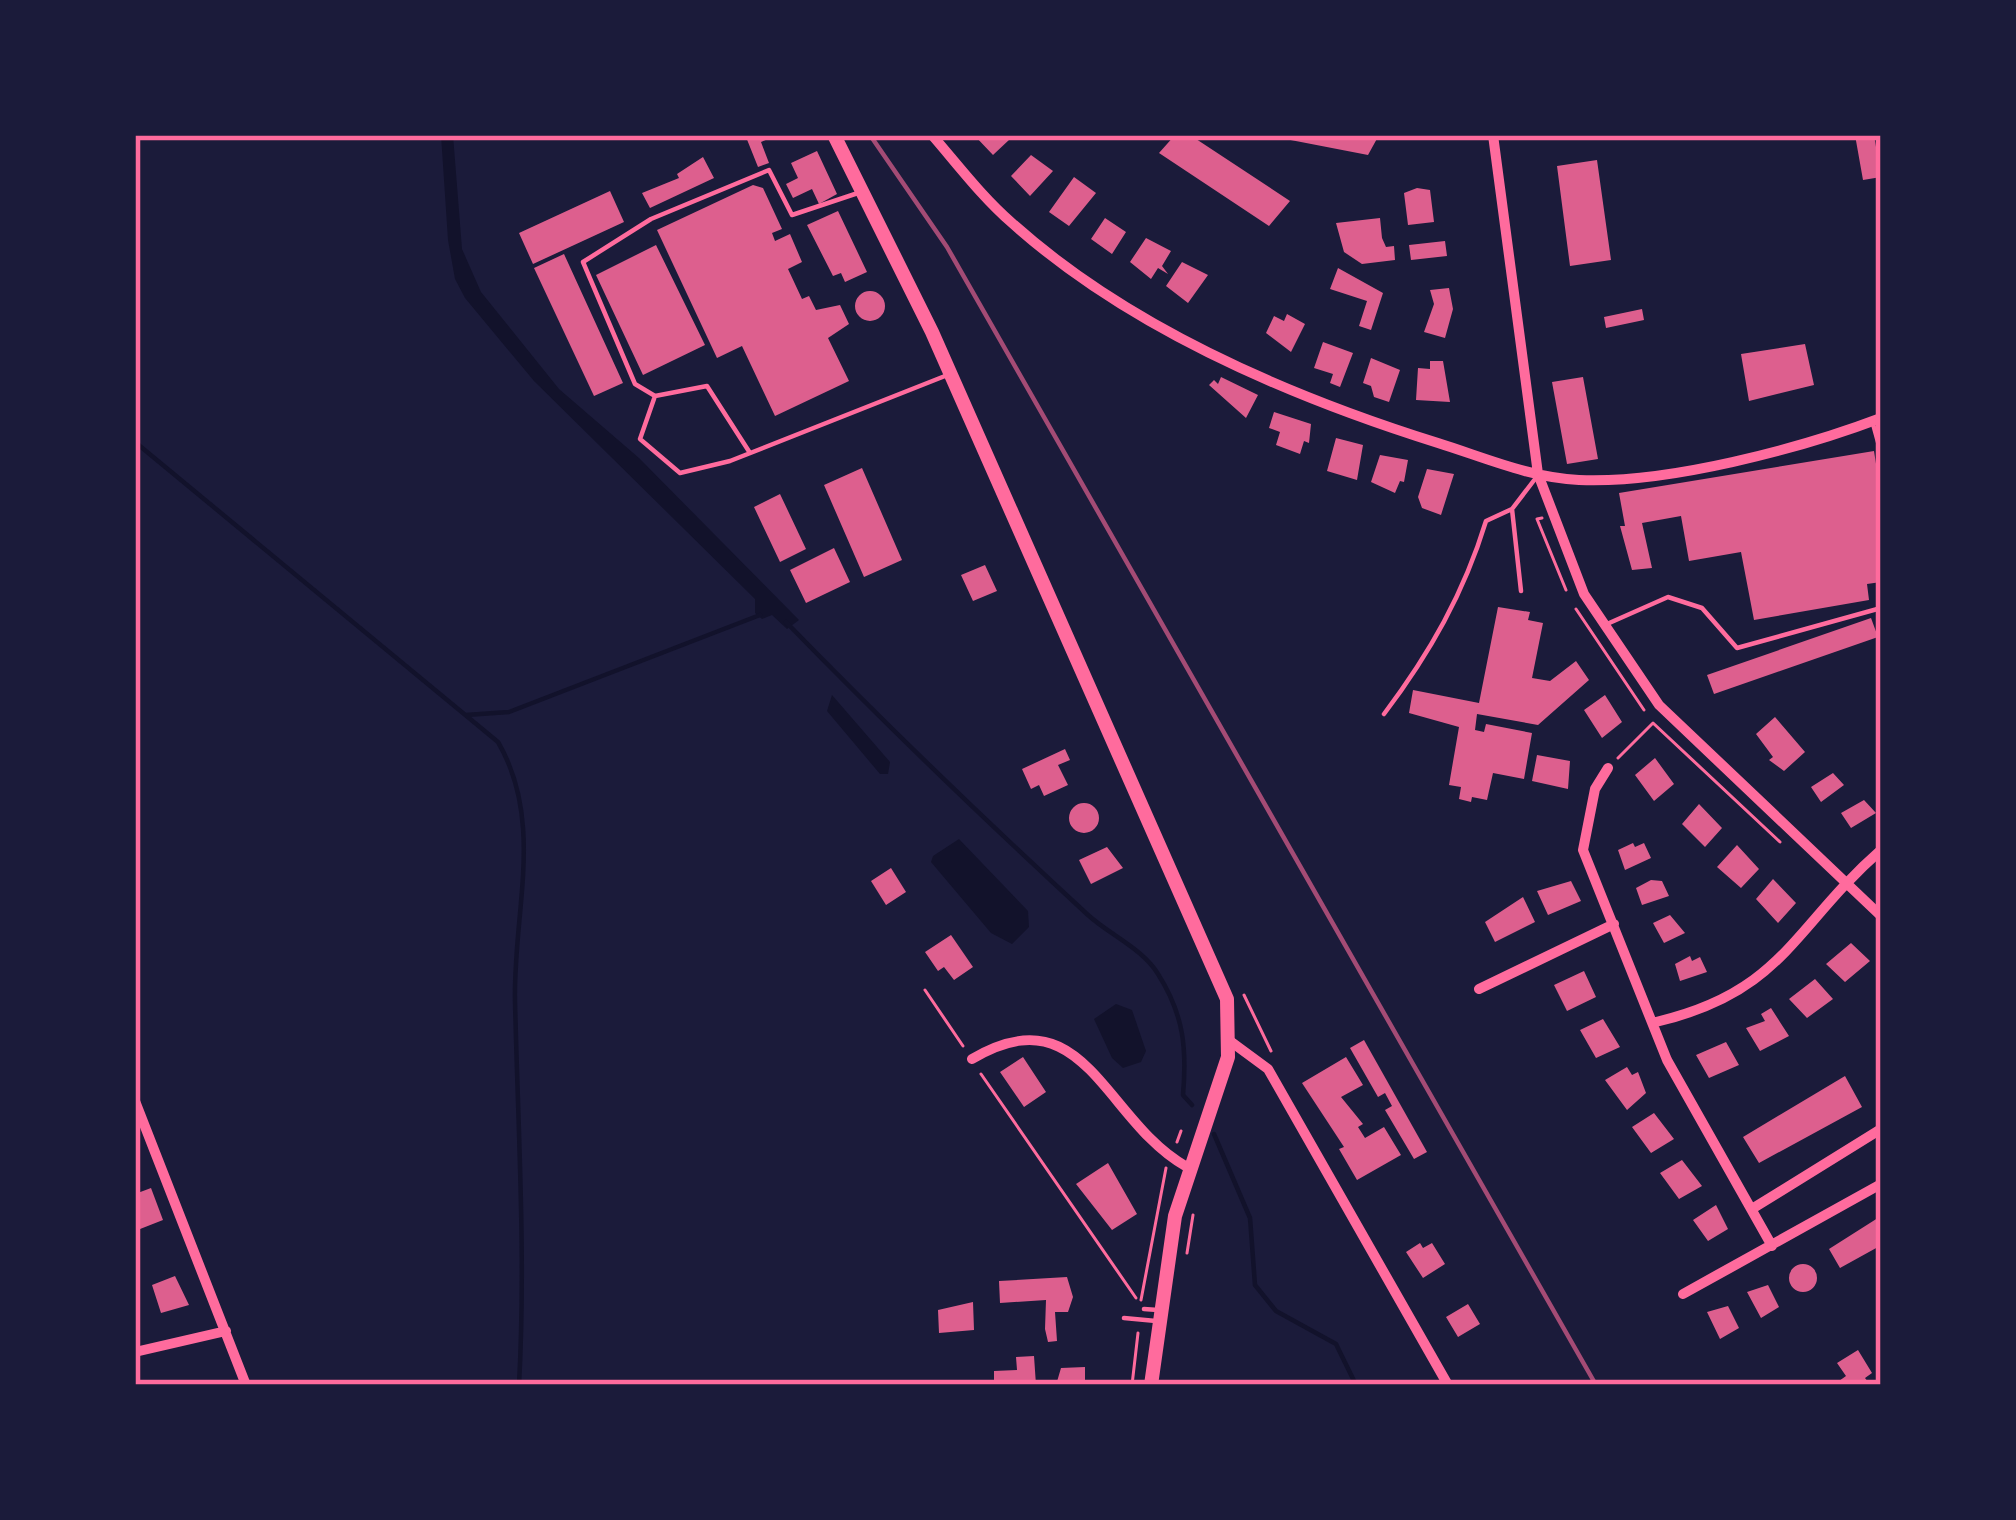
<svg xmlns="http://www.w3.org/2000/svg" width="2016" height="1520" viewBox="0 0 2016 1520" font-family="'Asap Condensed',sans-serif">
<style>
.water{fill:#12122b}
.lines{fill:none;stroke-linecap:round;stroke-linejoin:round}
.stream{stroke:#12122b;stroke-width:4.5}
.building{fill:#dd5f8e}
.path{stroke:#ff6b9d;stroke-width:3}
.service{stroke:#ff6b9d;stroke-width:4.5}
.minor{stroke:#ff6b9d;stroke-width:10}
.tertiary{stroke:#ff6b9d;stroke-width:14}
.rail{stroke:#a44b75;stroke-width:4.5}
.neatline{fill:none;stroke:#ff6b9d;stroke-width:4.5}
</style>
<rect width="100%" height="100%" fill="#1b1b3a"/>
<!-- water -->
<path class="water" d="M 441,135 L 453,135 L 462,249 L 481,292 L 559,389 L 639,458 L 799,620 L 787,629 L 772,615 L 762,619 L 755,613 L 755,599 L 534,381 L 465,298 L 455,279 L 448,240 Z
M 832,695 L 890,762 L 888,774 L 880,774 L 827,711 Z
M 959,839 L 1028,911 L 1029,927 L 1012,944 L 991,933 L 931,862 L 933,856 Z
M 1116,1004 L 1132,1010 L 1146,1051 L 1141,1062 L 1123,1068 L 1112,1058 L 1094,1019 Z"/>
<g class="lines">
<!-- stream -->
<path class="stream" d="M 135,442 L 498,742 C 545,823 513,912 515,1001 C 518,1130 526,1256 519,1385
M 786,622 C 884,723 985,820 1088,915 C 1110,935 1143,949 1158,974 C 1184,1015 1187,1049 1183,1095 L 1192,1105
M 466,715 L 509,712 L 760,615
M 1214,1134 L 1250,1218 L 1255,1285 L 1276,1311 L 1336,1344 L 1356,1385"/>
</g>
<!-- building -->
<path class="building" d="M 778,135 L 761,142 L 769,163 L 758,167 L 746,137 Z
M 974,135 L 1006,135 L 1010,139 L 993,155 Z
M 1175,135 L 1190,135 L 1290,201 L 1269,226 L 1159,153 Z
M 1265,135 L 1379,135 L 1368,155 Z
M 1855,135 L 1874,135 L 1881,177 L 1863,180 Z
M 817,151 L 837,194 L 819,204 L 812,189 L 793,198 L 786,184 L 798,178 L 791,163 Z
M 1031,155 L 1053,171 L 1030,196 L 1011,176 Z
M 703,157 L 714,178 L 650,208 L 642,193 L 679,178 L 677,174 Z
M 1597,160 L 1611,260 L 1570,266 L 1557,166 Z
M 1074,177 L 1096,193 L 1069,226 L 1049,212 Z
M 753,185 L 763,188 L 782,229 L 772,233 L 775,241 L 790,234 L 802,262 L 788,269 L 802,299 L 809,296 L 816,310 L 840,305 L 849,324 L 828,338 L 849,381 L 775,416 L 742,346 L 717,358 L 657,230 Z
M 1417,188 L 1430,190 L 1434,222 L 1408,225 L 1404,193 Z
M 610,191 L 624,222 L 533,264 L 519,233 Z
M 838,211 L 867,272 L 845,282 L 841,273 L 833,276 L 807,225 Z
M 1105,218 L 1126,232 L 1112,254 L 1091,239 Z
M 1380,218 L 1382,238 L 1386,247 L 1394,246 L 1395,260 L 1362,264 L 1344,252 L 1336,223 Z
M 1146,238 L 1171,251 L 1162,266 L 1168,274 L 1158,268 L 1151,279 L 1130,262 Z
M 1445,241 L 1447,256 L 1411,260 L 1409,245 Z
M 656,245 L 705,345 L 643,375 L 596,275 Z
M 564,254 L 623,383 L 594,396 L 534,268 Z
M 1182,262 L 1208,275 L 1188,303 L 1166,286 Z
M 1338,268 L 1383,293 L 1371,330 L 1359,326 L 1367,301 L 1330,289 Z
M 1449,288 L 1453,309 L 1445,338 L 1424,332 L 1434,304 L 1430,290 Z
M855 306a15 15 0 1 1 30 0a15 15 0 1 1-30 0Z
M 1642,309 L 1644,320 L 1606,328 L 1604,317 Z
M 1287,314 L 1305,324 L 1291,352 L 1266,333 L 1274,316 L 1284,321 Z
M 1323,342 L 1353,353 L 1340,387 L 1330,383 L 1333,374 L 1314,368 Z
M 1805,344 L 1814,385 L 1749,401 L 1741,354 Z
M 1371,358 L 1400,370 L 1389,402 L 1374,397 L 1371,386 L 1363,383 Z
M 1430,361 L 1443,361 L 1450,402 L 1416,400 L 1418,368 L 1430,369 Z
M 1221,377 L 1258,395 L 1246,418 L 1209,385 L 1214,380 L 1218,384 Z
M 1583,377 L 1598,459 L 1567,464 L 1552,382 Z
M 1274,412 L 1311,424 L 1309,443 L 1304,441 L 1300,454 L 1276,445 L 1280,432 L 1269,428 Z
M 1336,438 L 1363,445 L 1357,480 L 1327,471 Z
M 1874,451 L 1881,496 L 1881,582 L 1867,584 L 1869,600 L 1754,620 L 1741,552 L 1689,561 L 1681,516 L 1642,523 L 1652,568 L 1632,570 L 1620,526 L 1625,526 L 1619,493 Z
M 1380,455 L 1408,460 L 1404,482 L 1400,481 L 1395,493 L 1371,482 Z
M 862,468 L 902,560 L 864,577 L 824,485 Z
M 1427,469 L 1454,474 L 1441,515 L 1422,508 L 1418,497 Z
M 780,494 L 806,549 L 780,562 L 754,507 Z
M 834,548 L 850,582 L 806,603 L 790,570 Z
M 985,565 L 997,591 L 973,601 L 961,575 Z
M 1498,607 L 1530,612 L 1528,620 L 1543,623 L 1532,678 L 1550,681 L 1576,661 L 1589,680 L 1538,725 L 1477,714 L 1475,730 L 1484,732 L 1486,724 L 1532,733 L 1524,779 L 1493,773 L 1487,800 L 1472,797 L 1471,802 L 1459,799 L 1461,787 L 1449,785 L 1459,727 L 1409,713 L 1413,690 L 1479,703 Z
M 1871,618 L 1878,637 L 1714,694 L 1707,675 Z
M 1605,695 L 1622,722 L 1602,738 L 1584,710 Z
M 1775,717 L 1805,752 L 1784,771 L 1769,760 L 1773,757 L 1756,734 Z
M 1065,749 L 1070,760 L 1058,765 L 1068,785 L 1044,796 L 1039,785 L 1031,789 L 1022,769 Z
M 1537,755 L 1570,761 L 1568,789 L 1532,781 Z
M 1655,758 L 1674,784 L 1654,801 L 1635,775 Z
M 1833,773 L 1844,785 L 1821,802 L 1811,787 Z
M 1864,800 L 1876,813 L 1851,828 L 1841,813 Z
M1069 818a15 15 0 1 1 30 0a15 15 0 1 1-30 0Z
M 1699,804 L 1722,828 L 1705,847 L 1682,824 Z
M 1633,843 L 1635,847 L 1644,843 L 1651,858 L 1625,870 L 1618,850 Z
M 1737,845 L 1759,869 L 1741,888 L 1717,867 Z
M 1107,847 L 1123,868 L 1091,884 L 1079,860 Z
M 891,868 L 906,892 L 886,905 L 871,881 Z
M 1773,879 L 1796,903 L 1778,923 L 1756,899 Z
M 1651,880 L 1662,881 L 1669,896 L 1642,905 L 1636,888 Z
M 1571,881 L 1581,901 L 1548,915 L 1537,891 Z
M 1523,897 L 1535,922 L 1495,942 L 1485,922 Z
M 1670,915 L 1685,933 L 1664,943 L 1653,923 Z
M 951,935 L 973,967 L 954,980 L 944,967 L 938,971 L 925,952 Z
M 1851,943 L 1870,961 L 1845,982 L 1826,964 Z
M 1690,956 L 1692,961 L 1700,957 L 1707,972 L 1680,981 L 1675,964 Z
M 1584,971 L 1596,997 L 1567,1011 L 1554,985 Z
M 1815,979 L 1833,999 L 1807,1018 L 1789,999 Z
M 1771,1008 L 1789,1036 L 1760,1051 L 1746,1028 L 1765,1021 L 1761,1014 Z
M 1603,1019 L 1620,1047 L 1596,1058 L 1580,1030 Z
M 1364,1040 L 1427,1152 L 1414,1159 L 1385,1110 L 1392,1106 L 1385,1093 L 1378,1097 L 1350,1048 Z
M 1726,1042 L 1739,1065 L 1709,1078 L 1696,1055 Z
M 1023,1057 L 1046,1092 L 1024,1107 L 1000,1072 Z
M 1346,1057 L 1363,1085 L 1341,1097 L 1363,1124 L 1358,1127 L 1365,1138 L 1384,1127 L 1401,1155 L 1357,1180 L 1339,1149 L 1344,1147 L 1302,1083 Z
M 1627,1067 L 1632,1075 L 1638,1072 L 1646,1093 L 1627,1110 L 1605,1080 Z
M 1845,1076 L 1862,1107 L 1759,1163 L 1743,1137 Z
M 1654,1113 L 1674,1139 L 1651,1153 L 1632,1127 Z
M 1682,1160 L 1702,1186 L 1679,1199 L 1660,1173 Z
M 1108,1163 L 1137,1214 L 1112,1230 L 1076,1184 Z
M 151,1188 L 163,1220 L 135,1231 L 135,1194 Z
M 1716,1205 L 1728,1229 L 1708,1241 L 1693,1220 Z
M 1881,1216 L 1881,1252 L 1878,1247 L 1840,1268 L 1829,1249 Z
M 1420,1243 L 1423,1248 L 1432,1243 L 1445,1264 L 1423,1278 L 1406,1252 Z
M1789 1278a14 14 0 1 1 28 0a14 14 0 1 1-28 0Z
M 175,1276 L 189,1305 L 161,1313 L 152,1285 Z
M 1067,1277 L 1073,1297 L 1068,1312 L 1055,1312 L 1057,1341 L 1048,1342 L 1045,1329 L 1046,1300 L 1000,1303 L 999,1281 Z
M 1768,1285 L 1779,1307 L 1761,1318 L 1747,1292 Z
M 973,1302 L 974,1330 L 939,1333 L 938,1310 Z
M 1468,1304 L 1480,1324 L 1458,1337 L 1446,1317 Z
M 1728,1306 L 1739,1328 L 1720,1339 L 1707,1312 Z
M 1858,1350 L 1872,1373 L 1865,1378 L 1868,1382 L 1841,1385 L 1839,1381 L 1846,1376 L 1837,1363 Z
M 1034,1356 L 1036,1385 L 994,1385 L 994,1371 L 1017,1370 L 1016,1357 Z
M 1085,1367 L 1085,1385 L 1056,1385 L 1061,1368 Z"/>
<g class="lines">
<!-- path -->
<path class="path" d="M 1542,518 L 1537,519 L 1566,590
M 1576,609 L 1644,710
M 1618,758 L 1653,723 L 1780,842
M 925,990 L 963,1046
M 1244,995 L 1271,1051
M 981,1074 L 1136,1298
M 1177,1142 L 1181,1131
M 1187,1253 L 1193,1215
M 1141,1300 L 1166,1168
M 1132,1385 L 1138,1333"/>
<!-- service -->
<path class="service" d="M 858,193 L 792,215 L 769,170 L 651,219 L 583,262 L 635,384 L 655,396 L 640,439 L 680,473 L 730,461 L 945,376
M 655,396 L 707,386 L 750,453
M 1873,424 L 1881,453
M 1512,509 L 1521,591
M 1607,624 L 1668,597 L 1702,608 L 1737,648 L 1881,608
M 1384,714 C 1430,653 1464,593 1486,521 L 1512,509 L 1535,479
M 1144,1309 L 1158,1310
M 1124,1318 L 1156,1321"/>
<!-- minor -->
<path class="minor" d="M 932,135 C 958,165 982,197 1012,223 C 1128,327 1291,397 1438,443 C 1483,457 1531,478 1579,480 C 1667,484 1799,449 1881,418
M 1493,135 L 1538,474 L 1584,594 L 1659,705 L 1881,916
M 1608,768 L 1595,789 L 1583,850 L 1667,1060 L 1772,1246
M 1479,989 L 1614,924
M 1656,1022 C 1784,992 1793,927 1881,850
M 1230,1041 L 1268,1069 L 1448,1385
M 972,1059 C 1085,992 1104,1121 1187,1167
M 135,1101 L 246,1385
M 1755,1207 L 1881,1129
M 1683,1294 L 1881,1184
M 135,1352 L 226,1331"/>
<!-- tertiary -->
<path class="tertiary" d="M 834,135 L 932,332 L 1227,999 L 1228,1057 L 1175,1216 L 1151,1385"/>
<!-- rail -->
<path class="rail" d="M 870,135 L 947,247 L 1596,1385"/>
</g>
<!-- border -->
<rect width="2016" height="1520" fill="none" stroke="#1b1b3a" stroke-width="276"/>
<rect x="138" y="138" width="1740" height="1244" class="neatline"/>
</svg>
